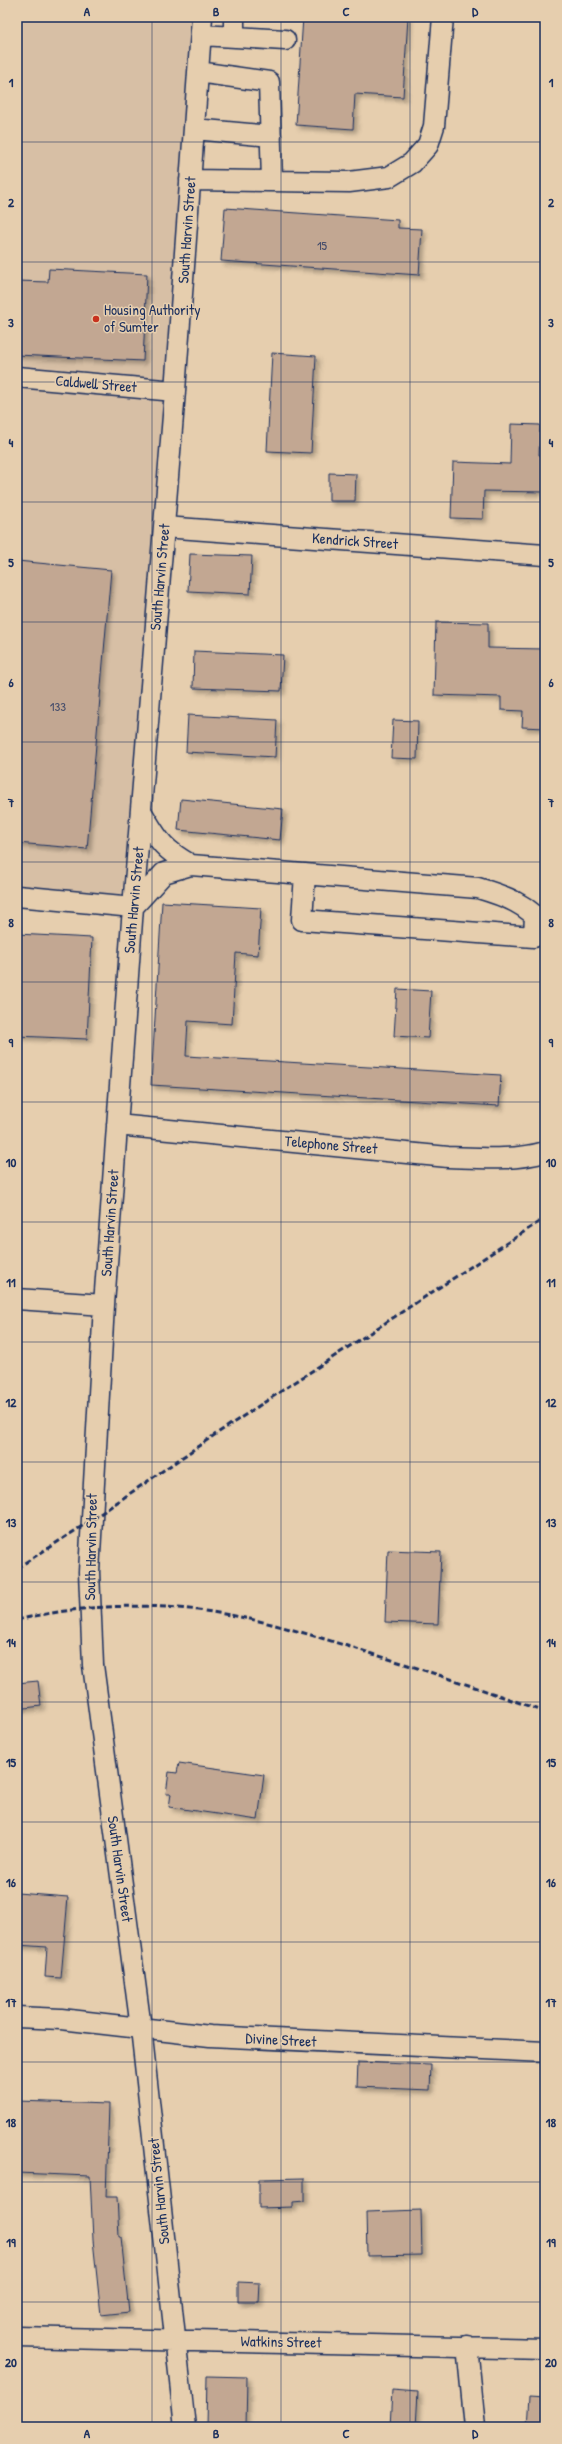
<svg xmlns="http://www.w3.org/2000/svg" width="562" height="2444" viewBox="0 0 562 2444" font-family="'Patrick Hand',sans-serif">
<style>
.built{fill:#d7bfa5}
.building{fill:#c2a792;stroke:#1b2f5e;filter:url(#shadow)}
.lines{fill:none;stroke-linecap:round;stroke-linejoin:round}
.minor-casing{stroke:#1b2f5e;stroke-width:23}
.minor{stroke:#e6ceae;stroke-width:20}
.rail{stroke:#1b2f5e;stroke-width:3;stroke-dasharray:6 3;stroke-linecap:butt}
.grid{fill:none;stroke:#1b2f5e;stroke-width:1;stroke-opacity:0.55}
.poi-dot{fill:#c8321e;stroke:#e6ceae;stroke-width:1.5}
.labels{text-anchor:middle;stroke-width:3;stroke-linejoin:round;paint-order:stroke}
.number-label{font-size:13px;fill:#454d6b}
.street-label{font-size:15px;fill:#1b2f5e;stroke:#e6ceae}
.poi-label{font-size:15px;fill:#1b2f5e;stroke:#e6ceae;text-anchor:start}
.neatline{fill:none;stroke:#1b2f5e;stroke-width:1.5}
.grid-label{font-size:13px;text-anchor:middle;font-weight:bold;fill:#1b2f5e}
</style>
<defs>
<filter id="shadow"><feDropShadow dx="3.5" dy="3.5" stdDeviation="2" flood-color="#0004"/></filter>
</defs>
<rect width="100%" height="100%" fill="#e6ceae"/>
<filter id="ink" filterUnits="userSpaceOnUse"><feTurbulence type="fractalNoise" baseFrequency=".025" numOctaves="2"/><feDisplacementMap in="SourceGraphic" scale="8" xChannelSelector="R" yChannelSelector="G"/><feConvolveMatrix kernelMatrix="1 2 1 2 8 2 1 2 1" color-interpolation-filters="sRGB"/></filter>
<g filter="url(#ink)">
<!-- built -->
<path class="built" d="M 17,17 L 202,17 L 122,894 L 17,886 Z"/>
<!-- building -->
<path class="building" d="M 303,17 L 408,17 L 403,97 L 355,94 L 353,129 L 296,125 Z
M 225,208 L 398,220 L 398,228 L 422,229 L 419,275 L 221,261 Z
M 49,269 L 147,274 L 143,361 L 17,355 L 17,281 L 48,282 Z
M 272,353 L 316,356 L 311,453 L 267,451 Z
M 511,424 L 540,425 L 539,455 L 545,456 L 545,492 L 484,491 L 483,519 L 451,518 L 453,462 L 510,464 Z
M 329,473 L 356,474 L 355,501 L 329,501 Z
M 190,554 L 252,556 L 250,594 L 188,591 Z
M 17,561 L 111,570 L 87,849 L 17,843 Z
M 436,622 L 488,623 L 488,648 L 545,649 L 545,728 L 522,727 L 523,711 L 501,710 L 501,697 L 434,695 Z
M 194,651 L 283,655 L 281,691 L 193,688 Z
M 188,715 L 277,720 L 275,757 L 186,752 Z
M 393,720 L 418,721 L 417,759 L 391,758 Z
M 181,799 L 283,809 L 280,840 L 178,830 Z
M 162,902 L 261,908 L 258,955 L 236,953 L 232,1024 L 188,1021 L 186,1056 L 501,1075 L 499,1106 L 151,1085 Z
M 17,934 L 92,938 L 87,1039 L 17,1036 Z
M 397,989 L 431,991 L 428,1038 L 394,1036 Z
M 388,1550 L 441,1552 L 438,1624 L 385,1622 Z
M 38,1681 L 41,1706 L 17,1709 L 17,1683 Z
M 179,1763 L 264,1775 L 258,1820 L 169,1807 L 171,1794 L 166,1794 L 169,1772 L 177,1773 Z
M 17,1893 L 68,1897 L 61,1978 L 45,1977 L 47,1947 L 17,1945 Z
M 358,2062 L 431,2065 L 430,2090 L 357,2087 Z
M 17,2101 L 109,2104 L 106,2197 L 117,2197 L 119,2237 L 121,2237 L 129,2312 L 101,2315 L 93,2240 L 90,2176 L 17,2173 Z
M 304,2178 L 304,2201 L 293,2202 L 293,2207 L 259,2208 L 259,2179 Z
M 421,2210 L 422,2255 L 367,2256 L 366,2212 Z
M 238,2282 L 260,2283 L 259,2302 L 238,2302 Z
M 207,2376 L 247,2377 L 246,2427 L 206,2427 Z
M 392,2390 L 418,2392 L 416,2427 L 390,2427 Z
M 529,2396 L 545,2397 L 545,2427 L 527,2427 Z"/>
<g class="lines">
<!-- minor casing -->
<g class="minor-casing">
<path id="minor" d="M 234,17 L 234,37
M 201,35 L 285,40
M 198,72 L 269,82 L 272,181
M 194,129 L 271,136
M 190,180 L 349,182 L 389,177 L 412,163 L 428,145 L 434,126 L 443,17
M 17,377 L 175,391
M 164,527 L 545,555
M 141,811 C 158,839 161,848 191,865
M 305,874 L 302,920 L 534,937 L 535,915
M 17,896 L 133,907 L 164,873 L 191,865 L 478,888 C 505,896 528,904 545,927
M 117,1125 L 448,1157 C 480,1158 514,1161 545,1152
M 17,1299 L 104,1305
M 17,2017 L 61,2019 L 210,2036 L 545,2052
M 17,2337 L 545,2349
M 467,2346 L 475,2427
M 185,2427 L 141,2028 L 93,1665 L 89,1572 L 104,1305 L 133,907 L 175,391 L 202,17"/>
</g>
<!-- minor -->
<use href="#minor" class="minor"/>
<!-- rail -->
<path class="rail" d="M 17,1568 L 90,1521 L 216,1434 L 545,1218
M 17,1620 C 79,1605 149,1602 212,1612 C 267,1620 321,1638 373,1654 C 431,1672 488,1691 545,1712"/>
</g>
</g>
<!-- grid -->
<path class="grid" d="M 152,17 L 152,2427M 281,17 L 281,2427M 410,17 L 410,2427M 17,142 L 545,142M 17,262 L 545,262M 17,382 L 545,382M 17,502 L 545,502M 17,622 L 545,622M 17,742 L 545,742M 17,862 L 545,862M 17,982 L 545,982M 17,1102 L 545,1102M 17,1222 L 545,1222M 17,1342 L 545,1342M 17,1462 L 545,1462M 17,1582 L 545,1582M 17,1702 L 545,1702M 17,1822 L 545,1822M 17,1942 L 545,1942M 17,2062 L 545,2062M 17,2182 L 545,2182M 17,2302 L 545,2302"/>
<!-- markers -->
<circle class="poi-dot" cx="96" cy="319" r="4"/>
<g class="labels">
<!-- number labels -->
<g class="number-label">
<text x="322" y="250">15</text>
<text x="58" y="711">133</text>
</g>
<!-- street labels -->
<g class="street-label">
<text transform="translate(187 230) rotate(-86)" y="5">South Harvin Street</text>
<text transform="translate(96 384) rotate(5)" y="5">Caldwell Street</text>
<text transform="translate(355 541) rotate(4)" y="5">Kendrick Street</text>
<text transform="translate(160 577) rotate(-85)" y="5">South Harvin Street</text>
<text transform="translate(134 900) rotate(-85)" y="5">South Harvin Street</text>
<text transform="translate(331 1145) rotate(5)" y="5">Telephone Street</text>
<text transform="translate(110 1223) rotate(-86)" y="5">South Harvin Street</text>
<text transform="translate(91 1547) rotate(-89)" y="5">South Harvin Street</text>
<text transform="translate(120 1869) rotate(82)" y="5">South Harvin Street</text>
<text transform="translate(281 2040) rotate(3)" y="5">Divine Street</text>
<text transform="translate(159 2191) rotate(-96)" y="5">South Harvin Street</text>
<text transform="translate(281 2342) rotate(1)" y="5">Watkins Street</text>
</g>
<!-- poi labels -->
<g class="poi-label">
<text x="104" y="315">Housing Authority<tspan x="104" dy="17">of Sumter</tspan></text>
</g>
</g>
<!-- margin -->
<rect width="562" height="2444" fill="none" stroke="#e6ceae" stroke-width="44"/>
<rect x="22" y="22" width="518" height="2400" class="neatline"/>
<g class="grid-label">
<text x="87" y="16">A</text>
<text x="216" y="16">B</text>
<text x="346" y="16">C</text>
<text x="475" y="16">D</text>
<text x="11" y="87">1</text>
<text x="551" y="87">1</text>
<text x="11" y="207">2</text>
<text x="551" y="207">2</text>
<text x="11" y="327">3</text>
<text x="551" y="327">3</text>
<text x="11" y="447">4</text>
<text x="551" y="447">4</text>
<text x="11" y="567">5</text>
<text x="551" y="567">5</text>
<text x="11" y="687">6</text>
<text x="551" y="687">6</text>
<text x="11" y="807">7</text>
<text x="551" y="807">7</text>
<text x="11" y="927">8</text>
<text x="551" y="927">8</text>
<text x="11" y="1047">9</text>
<text x="551" y="1047">9</text>
<text x="11" y="1167">10</text>
<text x="551" y="1167">10</text>
<text x="11" y="1287">11</text>
<text x="551" y="1287">11</text>
<text x="11" y="1407">12</text>
<text x="551" y="1407">12</text>
<text x="11" y="1527">13</text>
<text x="551" y="1527">13</text>
<text x="11" y="1647">14</text>
<text x="551" y="1647">14</text>
<text x="11" y="1767">15</text>
<text x="551" y="1767">15</text>
<text x="11" y="1887">16</text>
<text x="551" y="1887">16</text>
<text x="11" y="2007">17</text>
<text x="551" y="2007">17</text>
<text x="11" y="2127">18</text>
<text x="551" y="2127">18</text>
<text x="11" y="2247">19</text>
<text x="551" y="2247">19</text>
<text x="11" y="2367">20</text>
<text x="551" y="2367">20</text>
<text x="87" y="2438">A</text>
<text x="216" y="2438">B</text>
<text x="346" y="2438">C</text>
<text x="475" y="2438">D</text>
</g>
</svg>
